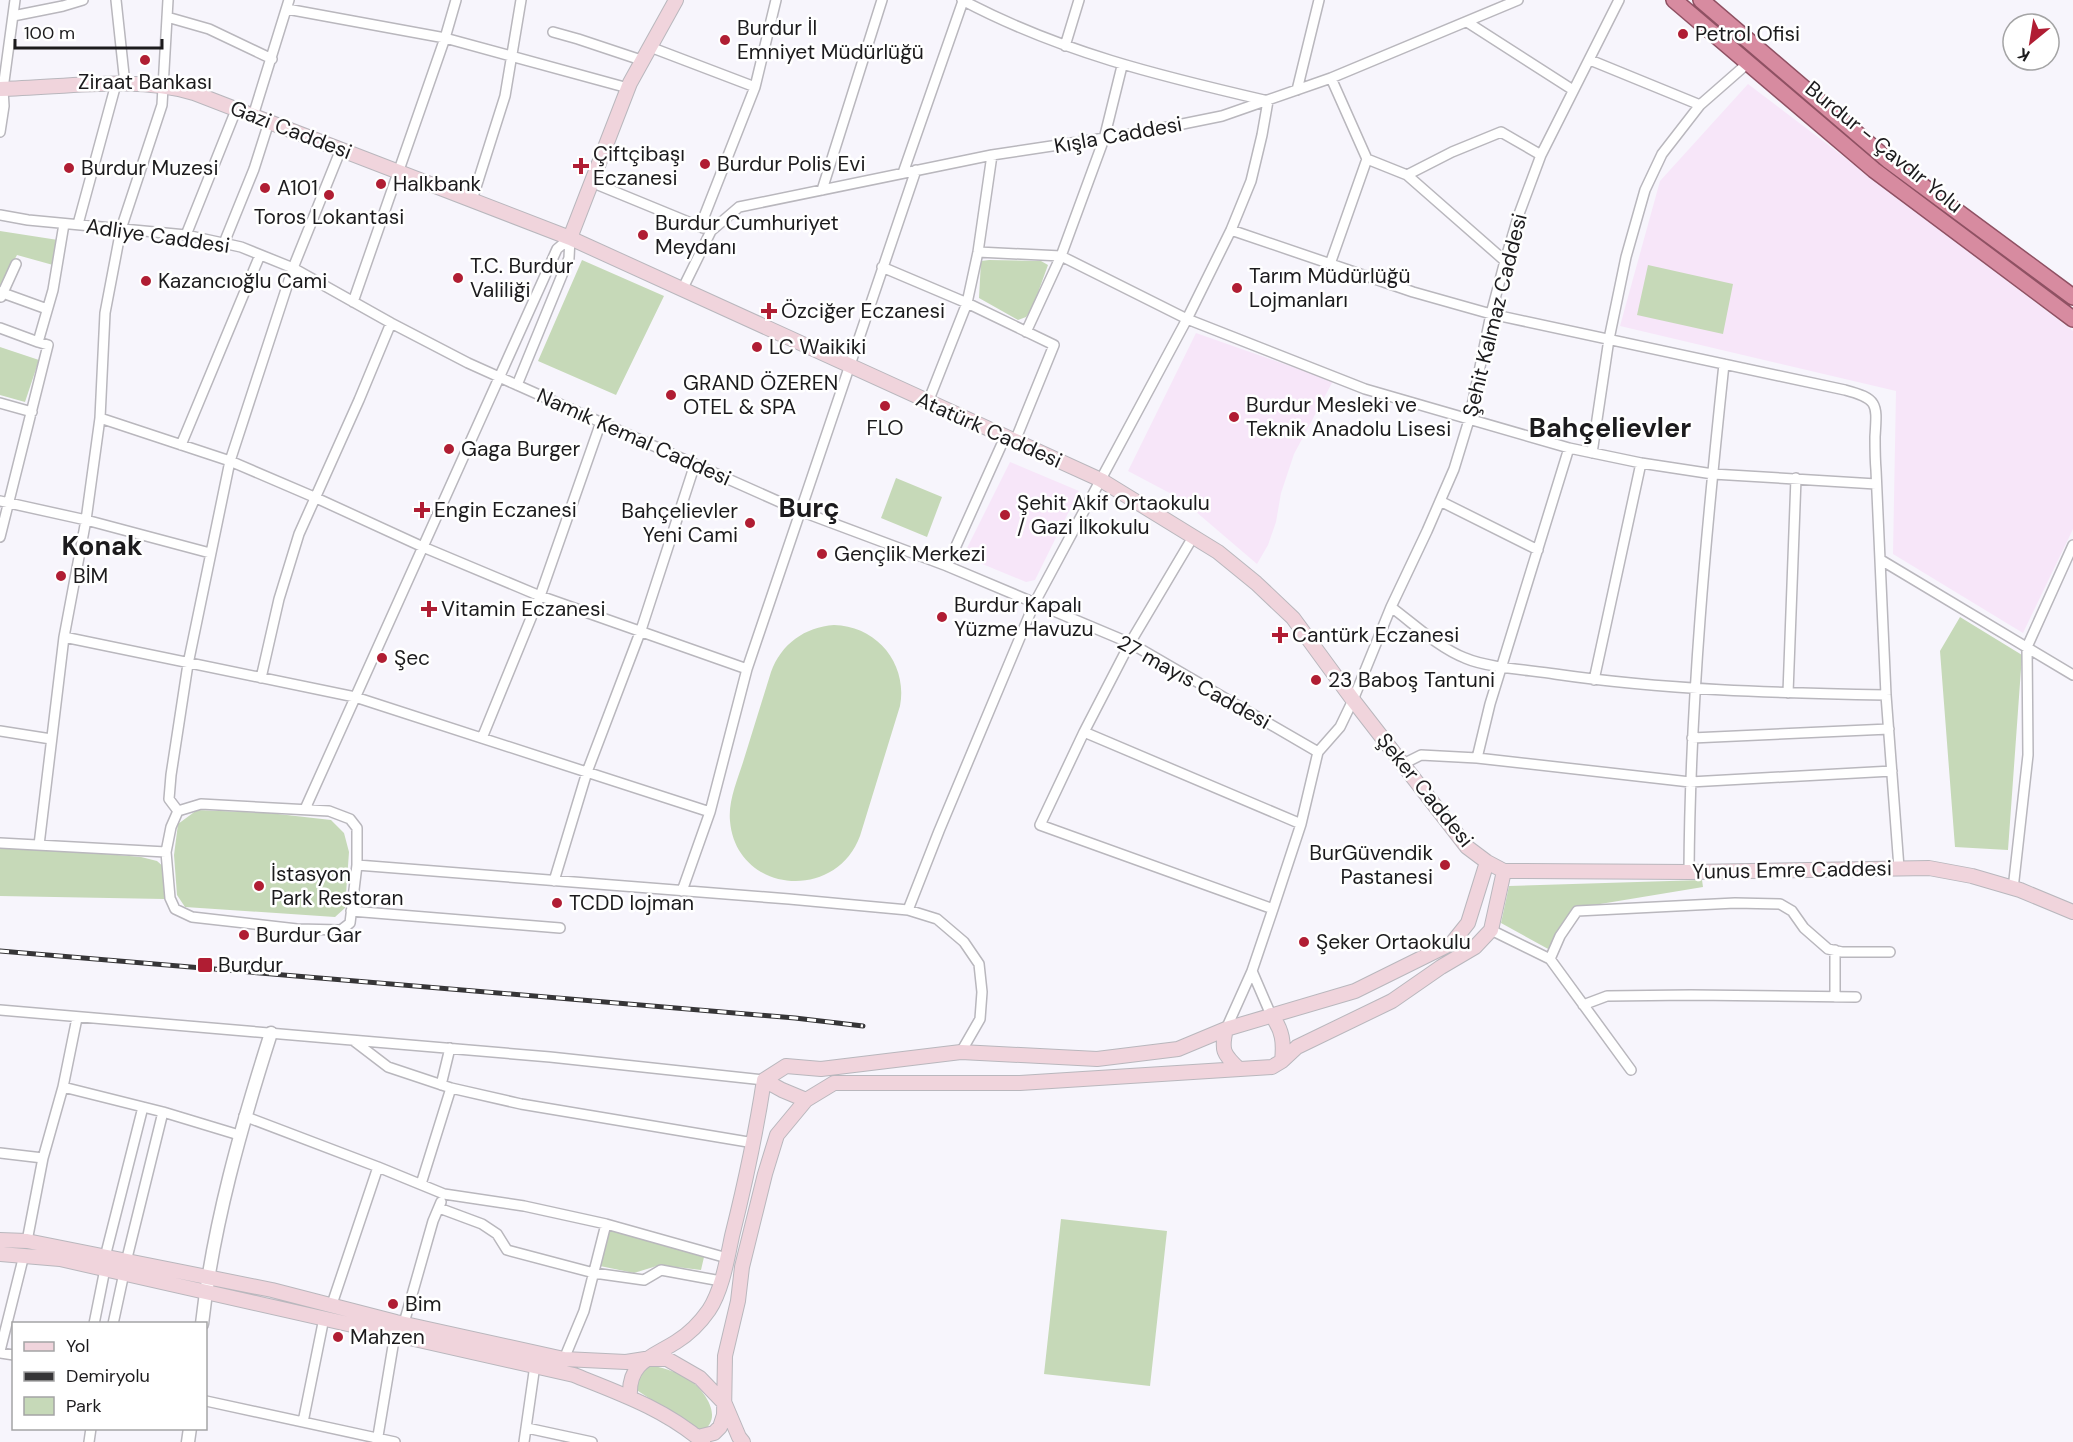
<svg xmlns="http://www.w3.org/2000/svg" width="2073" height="1442" viewBox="0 0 2073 1442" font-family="'DM Sans',sans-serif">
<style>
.education{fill:#f7e6f9}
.green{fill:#c6d9b8}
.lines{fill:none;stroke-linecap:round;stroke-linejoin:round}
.minor-casing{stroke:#b9b7bd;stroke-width:12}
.tertiary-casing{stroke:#b9b7bd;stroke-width:15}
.secondary-casing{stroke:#b9b7bd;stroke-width:16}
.trunk-casing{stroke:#8f5163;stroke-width:18}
.minor{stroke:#fff;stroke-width:9}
.tertiary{stroke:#fff;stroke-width:12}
.secondary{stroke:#f0d4dc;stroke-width:14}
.trunk{stroke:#d78ba0;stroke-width:15}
.rail-casing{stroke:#363537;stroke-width:5}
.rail{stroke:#fff;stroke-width:3;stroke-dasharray:9;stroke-linecap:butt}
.poi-dot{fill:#b01d33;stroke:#fff;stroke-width:2}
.labels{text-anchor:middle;stroke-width:5;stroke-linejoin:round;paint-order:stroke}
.poi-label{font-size:21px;fill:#1c1b1d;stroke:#fff;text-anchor:start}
.street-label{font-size:21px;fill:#1c1b1d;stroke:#fff}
.district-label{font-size:27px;font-weight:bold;fill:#1c1b1d;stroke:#fff}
</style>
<rect width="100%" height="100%" fill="#f7f5fc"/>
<!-- education -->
<path class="education" d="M 1748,84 L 2073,331 L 2073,529 L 2023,633 L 1893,554 L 1896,391 L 1620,326 L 1660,181 Z
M 1196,333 L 1333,381 L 1294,454 L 1281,493 L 1276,522 L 1268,545 L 1257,564 L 1181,499 L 1128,471 Z
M 1010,462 L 1079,491 L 1035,580 L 1026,582 L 963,556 Z"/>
<!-- green -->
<path class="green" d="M 0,231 L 58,240 L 53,265 L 17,255 L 0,286 Z
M 582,260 L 664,296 L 616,395 L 538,361 Z
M 989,260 L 1041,261 L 1048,265 L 1032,309 L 1026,317 L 1018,320 L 979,298 L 981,261 Z
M 1648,265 L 1733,284 L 1723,334 L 1637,315 Z
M 0,347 L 39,360 L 25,402 L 0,395 Z
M 896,478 L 942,497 L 927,537 L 881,518 Z
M 1960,617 L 2022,655 L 2008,850 L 1955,847 L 1940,651 Z
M 834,625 C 877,626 908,664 900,706 L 860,836 C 835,903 736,893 730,821 C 728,800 738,779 744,759 C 753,730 762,701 771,672 C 781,644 805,627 834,625 Z
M 197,810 L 269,813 L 331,820 L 344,833 L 349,852 L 345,908 L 335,917 L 185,907 L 177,895 L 174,855 L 178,824 Z
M 0,845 L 141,857 L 157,861 L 165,868 L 167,879 L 164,899 L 0,896 Z
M 1702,880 L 1703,887 L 1576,908 L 1550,950 L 1501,923 L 1509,886 Z
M 1061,1219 L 1167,1231 L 1150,1386 L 1044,1374 Z
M 609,1230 L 704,1257 L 701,1270 L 660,1265 L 634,1273 L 600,1266 Z
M 655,1366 C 666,1369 677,1372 687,1378 C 703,1388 726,1418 701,1432 L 635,1389 L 636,1378 L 645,1367 Z"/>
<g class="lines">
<!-- minor casing -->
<g class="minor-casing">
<path id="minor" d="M 116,0 L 125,84
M 287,9 L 445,38 L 628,88
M 13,16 L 63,6 L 83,0
M 167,17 L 209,29 L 272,59
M 1467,22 L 1573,90
M 553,32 L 578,39 L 641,60
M 1065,46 L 1079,0
M 650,47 L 755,87
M 1590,60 L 1700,105
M 1297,90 L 1319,0
M 253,116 L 289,0
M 0,132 L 4,106 L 3,89 L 15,0
M 1367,159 L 1407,175 L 1505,261
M 903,173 L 963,1
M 1407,175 L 1452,152 L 1501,132 L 1541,155
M 591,182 L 703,228
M 822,190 L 882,0
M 472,200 L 505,96 L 521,0
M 0,215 L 28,220 L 186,235 L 241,247 L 293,268 L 391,323 L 468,363 L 517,385 L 800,511 L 947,566 L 1130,643 L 1318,752
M 78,224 L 116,84
M 700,227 L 755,87 L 776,0
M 1231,230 L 1413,292 L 1491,314 L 1845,390 C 1879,399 1877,404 1875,437 C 1875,448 1875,459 1876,470 L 1886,695 L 1899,868
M 186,235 L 236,110
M 224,243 L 254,169 L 269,122
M 978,252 L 1061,256 L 1187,319 L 1365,389 L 1569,448 L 1641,463 L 1713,474 L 1876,484
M 1330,264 L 1367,159 L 1331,78
M 882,267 L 967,303 L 1054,345 L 1015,441
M 682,290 L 711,231 L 739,207 L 992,155 L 1138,133 L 1222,116 L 1331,78 L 1518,0
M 0,292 L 47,309
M 1,297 L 16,264
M 353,302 L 445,38 L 456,0
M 0,328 L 38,342
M 1026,332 L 1061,256 L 1104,139 L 1122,66
M 517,385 L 569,258 L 570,238
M 928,402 L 967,303 L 978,252 L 992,155
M 0,403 L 32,412
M 100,418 L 230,461 L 314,497 L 423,547 L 540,596 L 747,669
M 181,445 L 260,255
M 1592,453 L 1609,339 L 1626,257 L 1645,190 L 1662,154 L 1700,105 L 1748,63
M 0,501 L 86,520 L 210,553
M 1440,501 L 1538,550
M 0,537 L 48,345 L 38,342 L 53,290 L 64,224
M 1193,537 L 1130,643 L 1084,732 L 1040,825 L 1273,909
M 1881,560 L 2073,675
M 947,566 L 1005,437
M 1391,607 C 1414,624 1439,648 1465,658 C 1488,668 1530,670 1555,674 C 1665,690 1775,693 1886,695
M 64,637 L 355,697 L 710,812
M 261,678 L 279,599 L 299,534 L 359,400 L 391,323
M 1594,680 L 1641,463
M 1788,693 L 1796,478
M 0,731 L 51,739
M 1084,732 L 1301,824
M 482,738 L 540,596 L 601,422
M 1692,738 L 1889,729
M 1477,758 L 1490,704 L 1569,448
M 1403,764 L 1421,755 L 1477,758 L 1690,782 L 1892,771
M 305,809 L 557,249 L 570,238
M 178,811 L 169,799 L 171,775 L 188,664 L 230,461 L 293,268 L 341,149
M 0,843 L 166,852 L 170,898 L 175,909 L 192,917 L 297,929 L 341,930 L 350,923 L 357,865
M 39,845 L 64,637 L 86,520 L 100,418 L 105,313 L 121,229 L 162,105 L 168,0
M 166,852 L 171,827 L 178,811 L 201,804 L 329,811 L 350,819 L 357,828 L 357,865 L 789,899 L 908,910 L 937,919 L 964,942 L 979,964 L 982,992 L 980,1019 L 961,1052
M 1689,872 C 1690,702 1706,533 1724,364
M 554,881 L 587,772 L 641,630 L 695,464
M 2013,889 L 2028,755 L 2027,647 L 2073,545
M 682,891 L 710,812 L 747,669 L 916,170
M 908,910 L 939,831 L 1034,604 L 1187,319 L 1231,230 L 1251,181 L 1262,135 L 1268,101 C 1160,76 1060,52 962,0
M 351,911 L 560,928
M 1491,930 L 1550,959 L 1631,1070
M 1835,950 L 1835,997
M 1550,959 L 1560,936 L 1577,911 L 1735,903 L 1780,904 L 1792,911 L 1804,928 L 1828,949 L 1842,952 L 1890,952
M 1252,971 L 1271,1015
M 1583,1005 L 1607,996 L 1691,995 L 1856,997
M 0,1010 L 550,1057 L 764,1080
M 77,1018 L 63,1087 L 163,1112 L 239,1135
M 1226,1029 L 1252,971 L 1273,909 L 1301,824 L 1318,752 L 1340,727 L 1353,700 L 1391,607 L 1427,531 L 1454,469 L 1469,420 L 1491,314 L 1505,261 L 1519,214 L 1541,155 L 1619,0
M 354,1041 L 388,1067 L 451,1088 L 521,1104 L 754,1143
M 441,1085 L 450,1048
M 244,1116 L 378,1167 L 444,1194 L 524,1206 L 606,1224 L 727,1258
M 0,1153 L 43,1158
M 421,1184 L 451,1088
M 439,1208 L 482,1224 L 497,1234 L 507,1250 L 594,1273 L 644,1280 L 661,1270 L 721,1281
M 27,1241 L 43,1158 L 63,1087
M 105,1257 L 143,1107
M 126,1262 L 163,1112
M 332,1304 L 378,1167
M 404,1323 L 433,1221 L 441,1202
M 94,1324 L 105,1269
M 113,1324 L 124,1273
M 0,1351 L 24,1255
M 0,1353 L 14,1355
M 564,1359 L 584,1311 L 606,1224
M 206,1401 L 395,1442
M 303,1422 L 324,1318
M 527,1428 L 592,1442
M 89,1442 L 91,1428
M 377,1442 L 395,1334
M 524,1442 L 535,1365"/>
</g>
<!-- tertiary casing -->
<g class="tertiary-casing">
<path id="tertiary" d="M 202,1324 C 213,1225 241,1127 271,1033
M 188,1442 L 190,1428"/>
</g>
<!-- secondary casing -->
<g class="secondary-casing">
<path id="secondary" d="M 0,89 C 63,88 133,75 194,93 L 570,238 L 1101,480 L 1218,552 L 1256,583 L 1293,618 L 1353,700 L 1467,847 L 1487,862 L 1504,871 L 1689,872 L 1929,868 L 1972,876 L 2020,890 L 2073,912
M 570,238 L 630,83 L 676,0
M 1271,1015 C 1283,1030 1284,1043 1282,1061
M 1226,1029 C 1221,1050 1223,1054 1239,1069
M 764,1080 L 782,1090 L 806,1100
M 0,1240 L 27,1241 L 272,1290 L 396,1322 L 564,1359 L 626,1362 L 645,1359 L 667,1359 L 700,1378 L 725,1404 L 739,1437 L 743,1442
M 0,1254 L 60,1259 L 574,1375 C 619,1393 665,1409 703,1442
M 630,1396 C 628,1362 652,1357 676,1342 C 689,1334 700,1323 709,1310 C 722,1290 727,1260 732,1236 C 745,1184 756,1133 764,1080 L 786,1066 L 821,1069 L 961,1052 L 1097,1059 L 1178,1049 L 1226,1029 L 1355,991 L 1452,943 L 1468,923 L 1487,862
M 698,1437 L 714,1433 L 720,1427 L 724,1415 L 725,1356 L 738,1301 L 742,1267 L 765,1174 L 777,1135 L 806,1100 L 834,1083 L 1020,1083 L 1272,1067 L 1282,1061 L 1297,1047 L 1392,1001 L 1441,967 L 1475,947 L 1491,930 L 1504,871"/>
</g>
<!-- trunk casing -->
<g class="trunk-casing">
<path id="trunk" d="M 1674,0 L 1874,170 L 2073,319
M 1701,0 L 1889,161 L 2073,297"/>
</g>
<!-- minor -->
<use href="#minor" class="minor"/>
<!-- tertiary -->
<use href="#tertiary" class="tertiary"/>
<!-- secondary -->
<use href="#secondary" class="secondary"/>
<!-- trunk -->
<use href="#trunk" class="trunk"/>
<!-- rail casing -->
<g class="rail-casing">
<path id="rail" d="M 0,951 L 795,1018 L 863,1026"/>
</g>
<!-- rail -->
<use href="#rail" class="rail"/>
</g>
<!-- markers -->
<g class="poi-dot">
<circle cx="1683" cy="34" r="6"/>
<circle cx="725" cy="40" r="6"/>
<circle cx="145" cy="60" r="6"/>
<circle cx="705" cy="164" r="6"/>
<path d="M578 157h6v6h6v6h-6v6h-6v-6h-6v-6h6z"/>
<circle cx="69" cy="168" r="6"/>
<circle cx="381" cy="184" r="6"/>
<circle cx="265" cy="188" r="6"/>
<circle cx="329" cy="195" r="6"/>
<circle cx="643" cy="235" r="6"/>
<circle cx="458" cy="278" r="6"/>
<circle cx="146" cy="281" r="6"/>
<circle cx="1237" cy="288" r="6"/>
<path d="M766 302h6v6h6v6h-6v6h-6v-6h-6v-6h6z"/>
<circle cx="757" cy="347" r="6"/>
<circle cx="671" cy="395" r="6"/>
<circle cx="885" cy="406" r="6"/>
<circle cx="1234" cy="417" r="6"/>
<circle cx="449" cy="449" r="6"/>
<path d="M419 501h6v6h6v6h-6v6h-6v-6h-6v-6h6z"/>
<circle cx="1005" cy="515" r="6"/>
<circle cx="750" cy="523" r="6"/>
<circle cx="822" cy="554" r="6"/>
<circle cx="61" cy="576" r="6"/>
<path d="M426 600h6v6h6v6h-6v6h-6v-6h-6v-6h6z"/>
<circle cx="942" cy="617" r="6"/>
<path d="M1277 626h6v6h6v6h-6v6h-6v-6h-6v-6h6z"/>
<circle cx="382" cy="658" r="6"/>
<circle cx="1316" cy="680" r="6"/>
<circle cx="1445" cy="865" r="6"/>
<circle cx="259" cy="886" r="6"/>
<circle cx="557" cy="903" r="6"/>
<circle cx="244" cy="935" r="6"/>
<circle cx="1304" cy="942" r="6"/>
<rect x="197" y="957" width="16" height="16" rx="3"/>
<circle cx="393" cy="1304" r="6"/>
<circle cx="338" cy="1337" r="6"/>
</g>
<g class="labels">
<!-- poi labels -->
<g class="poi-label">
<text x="737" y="35">Burdur İl<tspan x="737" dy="24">Emniyet Müdürlüğü</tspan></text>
<text x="1695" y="41">Petrol Ofisi</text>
<text x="145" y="89" text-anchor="middle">Ziraat Bankası</text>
<text x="593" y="161">Çiftçibaşı<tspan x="593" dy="24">Eczanesi</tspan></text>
<text x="717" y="171">Burdur Polis Evi</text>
<text x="81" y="175">Burdur Muzesi</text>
<text x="393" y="191">Halkbank</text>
<text x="277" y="195">A101</text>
<text x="329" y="224" text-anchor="middle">Toros Lokantasi</text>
<text x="655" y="230">Burdur Cumhuriyet<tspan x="655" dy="24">Meydanı</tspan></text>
<text x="470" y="273">T.C. Burdur<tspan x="470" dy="24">Valiliği</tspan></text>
<text x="1249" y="283">Tarım Müdürlüğü<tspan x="1249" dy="24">Lojmanları</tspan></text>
<text x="158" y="288">Kazancıoğlu Cami</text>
<text x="781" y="318">Özciğer Eczanesi</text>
<text x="769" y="354">LC Waikiki</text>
<text x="683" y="390">GRAND ÖZEREN<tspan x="683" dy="24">OTEL &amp; SPA</tspan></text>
<text x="1246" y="412">Burdur Mesleki ve<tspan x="1246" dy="24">Teknik Anadolu Lisesi</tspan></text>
<text x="885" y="435" text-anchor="middle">FLO</text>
<text x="461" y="456">Gaga Burger</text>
<text x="1017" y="510">Şehit Akif Ortaokulu<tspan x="1017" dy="24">/ Gazi İlkokulu</tspan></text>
<text x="434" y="517">Engin Eczanesi</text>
<text x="738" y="518" text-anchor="end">Bahçelievler<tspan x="738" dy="24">Yeni Cami</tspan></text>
<text x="834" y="561">Gençlik Merkezi</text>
<text x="73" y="583">BİM</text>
<text x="954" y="612">Burdur Kapalı<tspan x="954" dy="24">Yüzme Havuzu</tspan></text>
<text x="441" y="616">Vitamin Eczanesi</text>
<text x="1292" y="642">Cantürk Eczanesi</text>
<text x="394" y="665">Şec</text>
<text x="1328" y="687">23 Baboş Tantuni</text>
<text x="1433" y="860" text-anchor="end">BurGüvendik<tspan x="1433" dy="24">Pastanesi</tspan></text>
<text x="271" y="881">İstasyon<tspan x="271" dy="24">Park Restoran</tspan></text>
<text x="569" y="910">TCDD lojman</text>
<text x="256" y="942">Burdur Gar</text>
<text x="1316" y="949">Şeker Ortaokulu</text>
<text x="218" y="972">Burdur</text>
<text x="405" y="1311">Bim</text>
<text x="350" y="1344">Mahzen</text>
</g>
<!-- street labels -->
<g class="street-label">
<text transform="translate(291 130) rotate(21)" y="7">Gazi Caddesi</text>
<text transform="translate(1118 135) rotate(-10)" y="7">Kışla Caddesi</text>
<text transform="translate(1884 147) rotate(39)" y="7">Burdur - Çavdır Yolu</text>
<text transform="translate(158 236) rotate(8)" y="7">Adliye Caddesi</text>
<text transform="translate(1495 315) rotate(-76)" y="7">Şehit Kalmaz Caddesi</text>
<text transform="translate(989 430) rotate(24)" y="7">Atatürk Caddesi</text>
<text transform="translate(634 437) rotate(24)" y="7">Namık Kemal Caddesi</text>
<text transform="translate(1194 682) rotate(29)" y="7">27 mayıs Caddesi</text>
<text transform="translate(1425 790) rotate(51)" y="7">Şeker Caddesi</text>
<text transform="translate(1792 870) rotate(-1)" y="7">Yunus Emre Caddesi</text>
</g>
<!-- district labels -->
<g class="district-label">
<text x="1610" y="437">Bahçelievler</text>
<text x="809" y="517">Burç</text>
<text x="102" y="555">Konak</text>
</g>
</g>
<!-- legend -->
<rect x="12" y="1322" width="195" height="108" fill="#ffffff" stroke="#a4a4a5" stroke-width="1.5"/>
<rect x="24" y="1342" width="30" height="9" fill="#f0d4dc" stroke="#a4a4a5" stroke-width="1.5"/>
<text x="66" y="1352" font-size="18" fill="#1c1b1d">Yol</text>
<rect x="24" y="1372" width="30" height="9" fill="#363537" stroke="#a4a4a5" stroke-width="1.5"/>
<text x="66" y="1382" font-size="18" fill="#1c1b1d">Demiryolu</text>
<rect x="24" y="1397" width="30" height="18" fill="#c6d9b8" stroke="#a4a4a5" stroke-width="1.5"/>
<text x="66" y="1412" font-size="18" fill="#1c1b1d">Park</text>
<!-- north arrow -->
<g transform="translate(2031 42) rotate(210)"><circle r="28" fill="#ffffff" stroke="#a4a4a5" stroke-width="1.5"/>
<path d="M0-4.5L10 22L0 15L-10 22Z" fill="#b01d33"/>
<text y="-9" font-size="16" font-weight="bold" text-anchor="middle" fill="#1c1b1d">K</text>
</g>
<!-- scale -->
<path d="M15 39v9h147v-9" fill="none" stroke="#1c1b1d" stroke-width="3"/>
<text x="24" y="39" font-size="18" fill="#1c1b1d" stroke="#ffffff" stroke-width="4.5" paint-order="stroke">100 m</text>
</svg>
